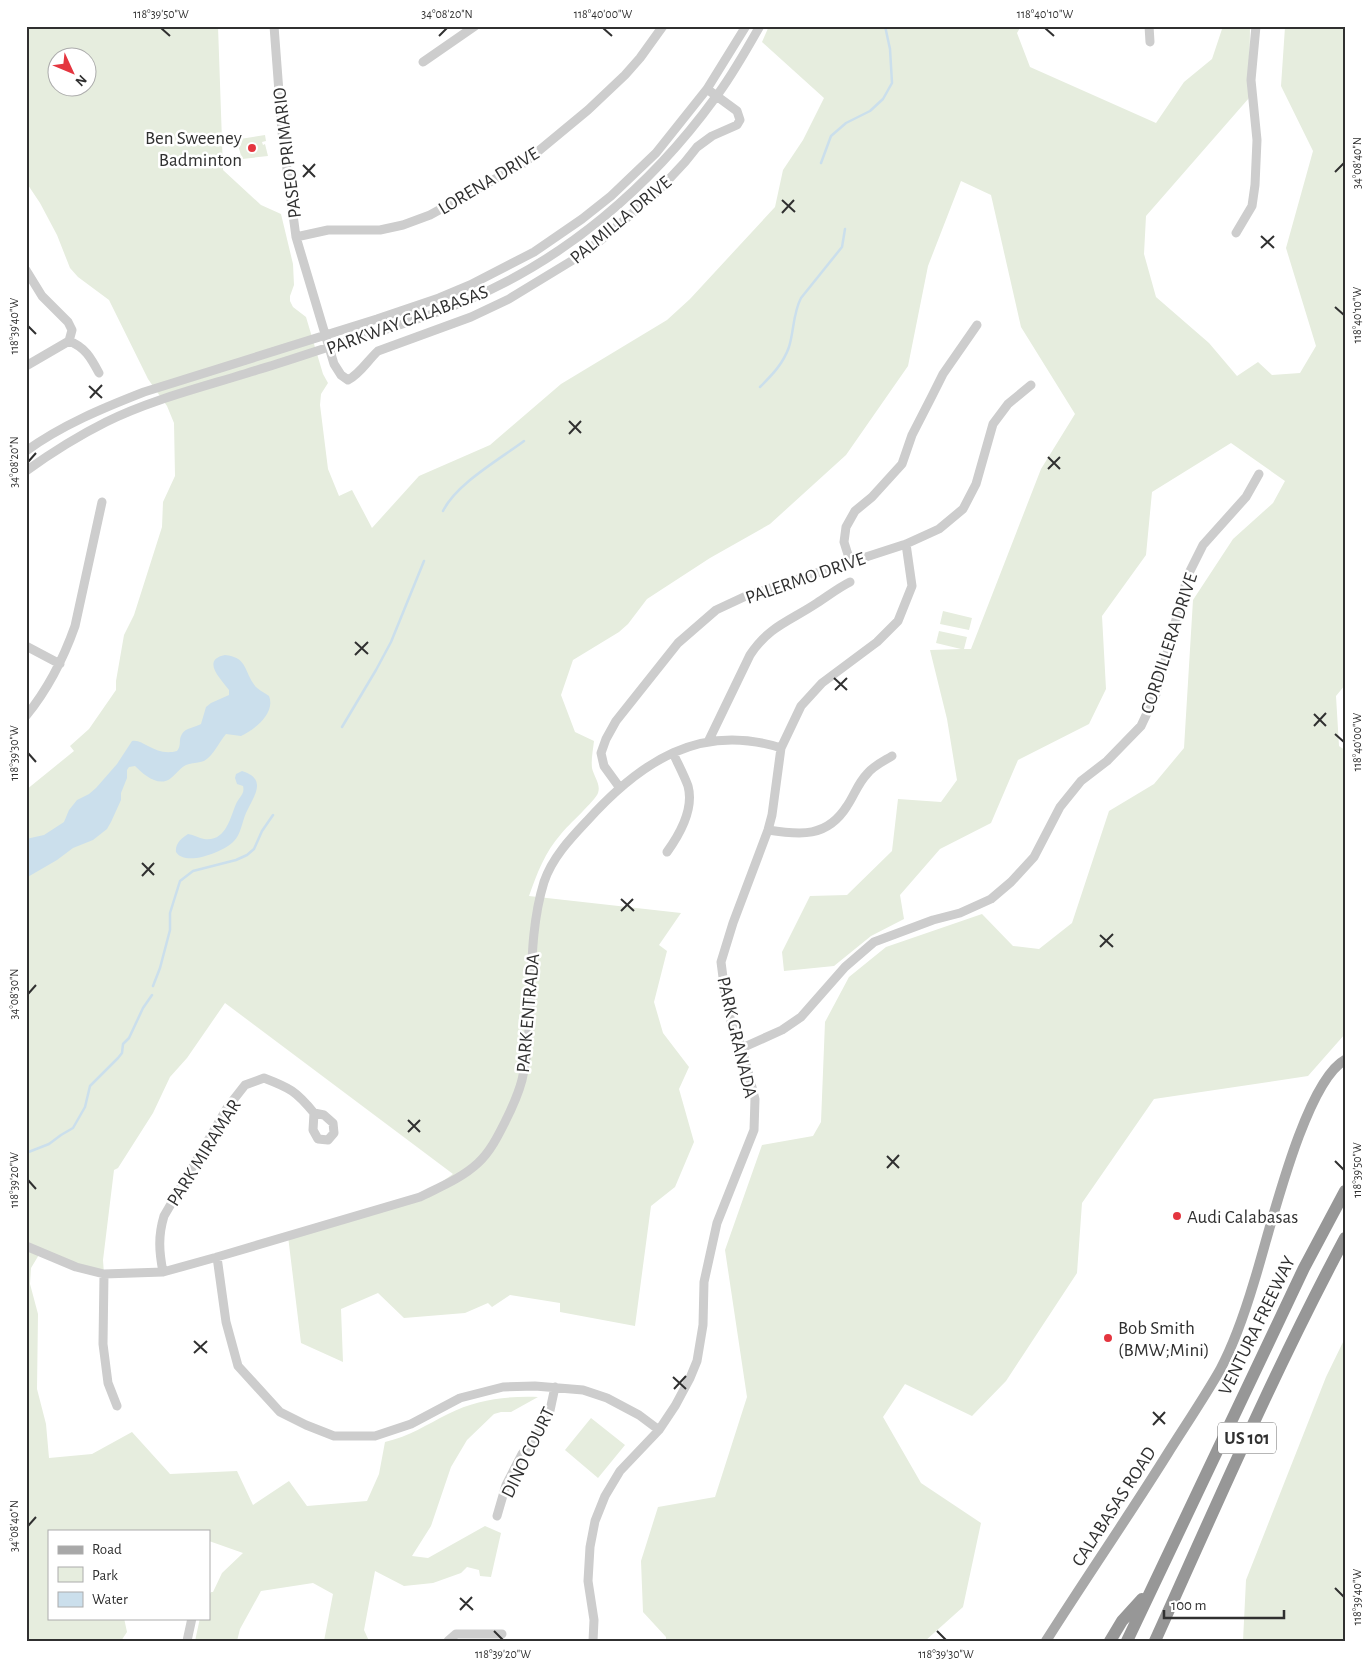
<svg xmlns="http://www.w3.org/2000/svg" width="1371" height="1667" viewBox="0 0 1371 1667" font-family="'Alegreya Sans',sans-serif">
<style>
.green{fill:#e6edde;fill-rule:evenodd}
.water{fill:#cbdfec}
.lines{fill:none;stroke-linecap:round;stroke-linejoin:round}
.stream{stroke:#cbdfec;stroke-width:2.5}
.minor{stroke:#cdcdcd;stroke-width:9}
.major{stroke:#a8a8a8;stroke-width:10}
.highway{stroke:#979797;stroke-width:12}
.ticks{fill:none;stroke:#303030;stroke-width:2}
.poi-dot{fill:#e4353f;stroke:#fff;stroke-width:2}
.labels{text-anchor:middle;stroke-width:5;stroke-linejoin:round;paint-order:stroke}
.shield{fill:#fff;stroke:#6e6e6e;stroke-width:1}
.shield-label{font-size:18px;font-weight:bold;fill:#303030}
.poi-label{font-size:19px;fill:#303030;stroke:#fff;text-anchor:start}
.street-label{font-size:19px;fill:#303030;stroke:#fff}
.neatline{fill:none;stroke:#303030;stroke-width:2}
.ticks-label{font-size:12px;text-anchor:middle;fill:#303030}
</style>
<rect width="100%" height="100%" fill="#fff"/>
<!-- green -->
<path class="green" d="M 26,26 L 218,26 L 223,170 L 261,205 L 281,214 L 293,264 L 294,285 L 290,296 L 290,301 L 293,307 L 306,317 L 323,374 L 328,383 L 321,394 L 320,405 L 328,469 L 339,496 L 352,490 L 372,528 L 419,476 L 490,445 L 561,384 L 667,320 L 690,299 L 775,207 L 783,170 L 803,140 L 824,98 L 762,42 L 769,26 L 1021,26 L 1017,33 L 1030,67 L 1156,123 L 1184,82 L 1212,59 L 1223,26 L 1250,26 L 1249,98 L 1146,216 L 1144,254 L 1156,297 L 1209,343 L 1237,376 L 1258,362 L 1272,375 L 1300,373 L 1316,346 L 1286,248 L 1313,151 L 1281,86 L 1285,27 L 1345,26 L 1345,685 L 1336,696 L 1339,746 L 1345,750 L 1345,1034 L 1308,1076 L 1154,1099 L 1082,1203 L 1077,1273 L 1006,1381 L 972,1416 L 905,1384 L 883,1417 L 921,1483 L 981,1523 L 963,1607 L 925,1641 L 666,1641 L 666,1637 L 643,1612 L 641,1561 L 658,1507 L 715,1497 L 747,1397 L 725,1250 L 762,1145 L 813,1136 L 821,1122 L 825,1022 L 849,977 L 886,947 L 982,914 L 1013,946 L 1039,949 L 1072,923 L 1109,811 L 1154,784 L 1184,748 L 1193,600 L 1233,539 L 1273,503 L 1285,481 L 1231,443 L 1152,492 L 1146,555 L 1102,616 L 1106,689 L 1089,724 L 1018,760 L 991,823 L 940,849 L 900,895 L 904,919 L 871,936 L 834,966 L 784,971 L 782,952 L 810,896 L 847,895 L 892,851 L 898,799 L 941,802 L 957,780 L 947,719 L 930,650 L 961,649 L 936,643 L 939,631 L 967,637 L 964,649 L 971,649 L 1041,469 L 1075,414 L 1021,327 L 991,195 L 961,181 L 928,266 L 908,366 L 846,455 L 770,524 L 710,558 L 647,599 L 628,624 L 619,632 L 573,660 L 561,695 L 575,732 L 594,741 C 593,750 591,759 592,768 C 594,777 601,784 598,793 C 595,801 568,825 561,834 C 545,852 537,873 529,896 L 681,913 L 659,945 L 667,951 L 654,1002 L 663,1033 L 689,1067 L 679,1089 L 694,1142 L 675,1187 L 651,1206 L 635,1326 L 560,1312 L 560,1303 L 510,1295 L 492,1307 L 488,1303 L 465,1313 L 404,1318 L 378,1293 L 341,1309 L 343,1362 L 301,1343 L 288,1236 L 420,1197 L 453,1174 L 225,1003 L 187,1058 L 170,1077 L 153,1113 L 118,1168 L 114,1170 L 103,1260 L 104,1274 L 40,1253 L 31,1268 L 30,1284 L 38,1314 L 37,1389 L 46,1424 L 49,1458 L 92,1454 L 132,1432 L 170,1474 L 237,1471 L 253,1505 L 289,1481 L 307,1506 L 367,1501 L 379,1474 L 385,1442 C 410,1436 426,1425 448,1414 C 477,1399 507,1396 538,1397 L 511,1412 L 501,1412 L 494,1414 L 467,1440 L 451,1467 L 431,1526 L 412,1556 L 428,1558 L 485,1526 L 501,1533 L 491,1577 L 480,1576 L 479,1570 L 467,1567 L 461,1573 L 433,1583 L 404,1586 L 375,1571 L 364,1630 L 369,1641 L 324,1641 L 333,1594 L 313,1583 L 261,1591 L 240,1629 L 237,1641 L 195,1641 L 200,1618 L 209,1618 L 209,1596 L 211,1592 L 213,1592 L 222,1573 L 243,1553 L 209,1541 L 209,1531 L 49,1531 L 49,1618 L 124,1618 L 127,1632 L 121,1641 L 26,1641 L 26,790 L 74,751 L 70,746 L 89,729 L 116,690 L 116,681 L 124,635 L 134,615 L 162,527 L 163,502 L 175,476 L 174,423 L 167,406 L 148,379 L 109,300 L 78,277 L 70,268 L 57,235 L 40,203 L 26,182 ZM 58,58 L 88,58 L 88,88 L 58,88 Z
M 265,135 L 266,141 L 262,142 L 263,145 L 265,144 L 268,156 L 242,159 L 238,145 L 241,145 L 240,139 Z
M 943,611 L 972,618 L 969,630 L 940,624 Z
M 1345,1338 L 1345,1641 L 1243,1641 L 1246,1580 L 1326,1377 Z
M 591,1418 L 625,1445 L 598,1478 L 565,1450 Z"/>
<!-- water -->
<path class="water" d="M 225,655 C 246,657 244,669 253,683 C 256,689 264,692 269,696 C 276,713 254,730 241,736 L 226,734 C 219,742 214,755 204,761 C 198,763 191,763 186,765 C 180,768 176,774 171,778 C 159,788 144,775 135,766 L 129,767 L 127,770 L 127,778 L 121,793 L 121,800 L 111,822 L 107,829 L 93,840 L 73,848 L 57,860 L 26,878 L 26,839 L 44,835 L 64,822 L 69,810 L 77,800 L 89,794 L 96,788 L 117,764 L 132,741 C 143,738 155,757 177,751 C 182,745 178,740 182,734 C 185,728 196,727 201,724 L 206,707 L 211,703 L 229,695 L 229,690 C 222,680 200,660 225,655 Z
M 242,771 C 268,779 254,796 246,813 C 242,822 241,834 234,841 C 224,852 185,867 176,852 C 175,843 182,838 188,834 C 194,835 199,838 204,839 C 226,842 230,818 236,804 C 240,796 245,794 243,786 L 237,784 L 235,778 L 236,774 Z"/>
<g class="lines">
<!-- stream -->
<path class="stream" d="M 821,163 L 831,136 L 846,123 L 870,111 L 883,99 L 892,83 L 890,49 L 885,26
M 760,387 C 772,375 783,364 789,347 C 794,331 793,313 801,298 L 842,247 L 845,229
M 443,511 C 456,484 500,459 524,441
M 342,727 L 376,670 L 391,642 L 424,561
M 153,986 L 160,968 L 170,930 L 170,913 L 180,881 L 193,871 L 236,860 L 247,855 L 254,849 L 262,831 L 273,815
M 26,1153 L 49,1144 L 61,1135 L 73,1128 L 85,1107 L 90,1086 L 118,1058 L 122,1053 L 123,1044 L 129,1038 L 143,1008 L 152,995"/>
<!-- minor -->
<path class="minor" d="M 274,26 L 282,132 L 296,237 L 334,364 L 341,375 L 348,380 C 360,374 368,360 378,351 L 471,317 L 509,299 L 573,260 L 601,240 L 657,192 L 685,162 L 697,147 L 712,136 L 737,125 L 740,120 L 737,111 L 707,89
M 1149,26 L 1150,42
M 423,62 L 475,26
M 1236,233 L 1252,206 L 1255,185 L 1257,140 L 1251,80 L 1256,26
M 296,237 L 328,230 L 380,230 L 403,225 L 430,215 L 524,163 L 588,110 L 625,75 L 640,58 L 663,26
M 26,270 L 42,296 L 68,322 L 72,330 L 69,341
M 69,341 C 85,347 91,358 99,373
M 26,366 L 69,341
M 26,451 C 62,425 103,408 144,392 L 377,319 L 439,298 L 470,285 L 534,252 L 582,219 L 611,196 L 656,153 L 707,89 L 746,26
M 26,471 C 51,453 78,436 106,422 C 152,399 207,386 257,370 C 291,360 324,348 358,338 C 393,327 429,317 463,302 C 565,260 651,186 715,98 C 732,76 746,50 760,26
M 850,561 L 844,542 L 846,527 L 855,511 L 872,497 L 902,464 L 912,435 L 932,396 L 943,374 L 977,325
M 26,646 L 60,664
M 26,716 C 48,689 63,660 75,626 L 102,502
M 708,742 L 750,655 C 769,626 790,621 817,603 C 828,596 838,588 850,582
M 620,788 L 604,766 L 601,753 L 606,739 L 616,721 L 678,643 L 716,610 L 746,596 L 906,544 L 939,529 L 963,509 L 976,484 L 993,424 L 1008,404 L 1031,385
M 768,830 C 800,835 827,838 847,806 C 854,796 858,783 867,774 C 873,766 884,761 892,756
M 667,852 C 680,834 694,808 688,786 C 684,775 678,764 673,753
M 742,1048 L 782,1030 L 801,1017 L 845,967 L 874,942 L 933,920 L 960,913 L 991,899 L 1011,882 L 1034,857 L 1060,807 L 1081,781 L 1107,761 L 1141,726 L 1156,694 L 1188,575 L 1203,545 L 1246,497 L 1259,474
M 26,1246 L 76,1267 L 104,1274 L 163,1272 L 217,1257 L 420,1197 C 440,1187 462,1178 478,1163 C 490,1152 498,1136 505,1122 C 512,1108 518,1095 522,1080 C 537,1015 524,947 544,882 C 552,858 570,839 587,821 C 640,762 700,722 781,748
M 217,1257 L 226,1322 L 238,1366 L 280,1412 L 306,1425 L 334,1436 L 375,1436 L 411,1424 L 460,1398 L 503,1387 L 535,1386 L 583,1390 L 607,1398 L 639,1415 L 659,1430
M 163,1272 C 159,1251 158,1236 164,1216 L 227,1108 L 245,1085 L 264,1078 C 290,1088 296,1091 314,1113 L 313,1130 L 318,1139 L 328,1140 L 334,1133 L 333,1123 L 324,1115 L 314,1113
M 104,1274 L 103,1344 L 108,1383 L 117,1406
M 497,1516 L 506,1485 L 522,1454 L 543,1427 L 549,1415 L 555,1387
M 187,1641 L 192,1618
M 448,1641 L 456,1634 L 502,1634
M 593,1641 L 594,1620 L 588,1581 L 590,1547 L 595,1521 L 605,1496 L 620,1471 L 659,1430 L 675,1406 L 690,1378 L 697,1361 L 703,1325 L 704,1282 L 717,1223 L 754,1130 L 755,1099 L 742,1048 L 732,1024 L 727,1008 L 721,962 L 733,923 L 768,830 L 772,815 L 781,748 L 801,706 L 822,683 L 877,642 L 898,621 L 912,586 L 906,544"/>
<!-- major -->
<path class="major" d="M 1046,1641 C 1086,1578 1128,1517 1168,1453 C 1185,1426 1204,1398 1220,1370 C 1235,1342 1245,1312 1254,1282 C 1269,1235 1304,1082 1345,1060"/>
<!-- highway -->
<path class="highway" d="M 1110,1641 L 1122,1621 L 1142,1599
M 1127,1641 L 1304,1268 L 1345,1191
M 1155,1641 C 1216,1506 1275,1369 1345,1238"/>
</g>
<!-- ticks -->
<path class="ticks" d="M 161,28 L 170,36M 603,28 L 612,36M 1045,28 L 1054,36M 439,36 L 447,28M 303,165 L 315,177M 1335,172 L 1344,163M 303,177 L 315,164M 782,200 L 795,212M 782,213 L 794,200M 1261,236 L 1274,248M 1261,248 L 1274,236M 1335,307 L 1344,315M 28,326 L 36,334M 89,386 L 102,398M 90,398 L 102,385M 569,421 L 581,433M 569,434 L 581,421M 1048,457 L 1060,469M 28,462 L 36,453M 1048,469 L 1060,457M 355,642 L 368,654M 355,655 L 368,642M 834,678 L 847,690M 835,690 L 847,678M 1314,714 L 1326,726M 1314,726 L 1326,713M 1335,734 L 1344,742M 28,753 L 36,762M 142,863 L 154,875M 142,876 L 154,863M 621,899 L 634,911M 621,911 L 633,899M 1100,935 L 1113,947M 1100,947 L 1113,934M 28,994 L 36,985M 408,1120 L 420,1132M 408,1132 L 420,1120M 887,1156 L 899,1168M 1335,1161 L 1344,1170M 887,1168 L 899,1155M 28,1180 L 36,1189M 194,1341 L 207,1353M 194,1353 L 207,1341M 673,1377 L 686,1389M 674,1389 L 686,1376M 1153,1412 L 1165,1424M 1153,1425 L 1165,1412M 28,1526 L 36,1517M 1335,1588 L 1344,1597M 460,1598 L 473,1610M 460,1610 L 472,1597M 494,1631 L 503,1640M 937,1631 L 946,1640"/>
<!-- markers -->
<g class="poi-dot">
<circle cx="252" cy="148" r="5"/>
<circle cx="1177" cy="1216" r="5"/>
<circle cx="1108" cy="1338" r="5"/>
</g>
<g class="labels">
<!-- shield labels -->
<rect class="shield" x="1218" y="1422.5" width="58" height="31" rx="4"/>
<g class="shield-label">
<text x="1247" y="1444">US 101</text>
</g>
<!-- poi labels -->
<g class="poi-label">
<text x="242" y="144" text-anchor="end">Ben Sweeney<tspan x="242" dy="22">Badminton</tspan></text>
<text x="1187" y="1223">Audi Calabasas</text>
<text x="1118" y="1334">Bob Smith<tspan x="1118" dy="22">(BMW;Mini)</tspan></text>
</g>
<!-- street labels -->
<g class="street-label">
<text transform="translate(286 153) rotate(-97)" y="7">PASEO PRIMARIO</text>
<text transform="translate(488 180) rotate(-31)" y="7">LORENA DRIVE</text>
<text transform="translate(620 219) rotate(-40)" y="7">PALMILLA DRIVE</text>
<text transform="translate(407 319) rotate(-20)" y="7">PARKWAY CALABASAS</text>
<text transform="translate(805 577) rotate(-19)" y="7">PALERMO DRIVE</text>
<text transform="translate(1168 643) rotate(-72)" y="7">CORDILLERA DRIVE</text>
<text transform="translate(527 1013) rotate(-85)" y="7">PARK ENTRADA</text>
<text transform="translate(738 1037) rotate(77)" y="7">PARK GRANADA</text>
<text transform="translate(203 1152) rotate(-58)" y="7">PARK MIRAMAR</text>
<text transform="translate(1256 1325) rotate(-64)" y="7">VENTURA FREEWAY</text>
<text transform="translate(527 1452) rotate(-64)" y="7">DINO COURT</text>
<text transform="translate(1113 1506) rotate(-57)" y="7">CALABASAS ROAD</text>
</g>
</g>
<!-- border -->
<rect width="1371" height="1667" fill="none" stroke="#ffffff" stroke-width="55"/>
<!-- legend -->
<rect x="48" y="1530" width="162" height="90" fill="#ffffff" stroke="#acacac"/>
<rect x="58" y="1546" width="25" height="8" fill="#a8a8a8" stroke="#acacac"/>
<text x="92" y="1554" font-size="15" fill="#303030">Road</text>
<rect x="58" y="1567" width="25" height="15" fill="#e6edde" stroke="#acacac"/>
<text x="92" y="1580" font-size="15" fill="#303030">Park</text>
<rect x="58" y="1592" width="25" height="15" fill="#cbdfec" stroke="#acacac"/>
<text x="92" y="1604" font-size="15" fill="#303030">Water</text>
<!-- north arrow -->
<g transform="translate(72 72) rotate(134)"><circle r="24" fill="#ffffff" stroke="#acacac"/>
<path d="M0-4L9 19L0 12L-9 19Z" fill="#e4353f"/>
<text y="-8" font-size="14" font-weight="bold" text-anchor="middle" fill="#303030">N</text>
</g>
<!-- scale -->
<path d="M1164 1610v8h120v-8" fill="none" stroke="#303030" stroke-width="2.5"/>
<text x="1171" y="1610" font-size="15" fill="#303030" stroke="#ffffff" stroke-width="4" paint-order="stroke">100 m</text>
<rect x="28" y="28" width="1316" height="1612" class="neatline"/>
<g class="ticks-label">
<text x="161" y="18">118°39'50"W</text>
<text x="447" y="18">34°08'20"N</text>
<text x="603" y="18">118°40'00"W</text>
<text x="1045" y="18">118°40'10"W</text>
<text transform="translate(1357 163) rotate(-90)" y="4">34°08'40"N</text>
<text transform="translate(1357 315) rotate(-90)" y="4">118°40'10"W</text>
<text transform="translate(14 326) rotate(-90)" y="4">118°39'40"W</text>
<text transform="translate(14 462) rotate(-90)" y="4">34°08'20"N</text>
<text transform="translate(1357 742) rotate(-90)" y="4">118°40'00"W</text>
<text transform="translate(14 753) rotate(-90)" y="4">118°39'30"W</text>
<text transform="translate(14 994) rotate(-90)" y="4">34°08'30"N</text>
<text transform="translate(1357 1170) rotate(-90)" y="4">118°39'50"W</text>
<text transform="translate(14 1180) rotate(-90)" y="4">118°39'20"W</text>
<text transform="translate(14 1526) rotate(-90)" y="4">34°08'40"N</text>
<text transform="translate(1357 1597) rotate(-90)" y="4">118°39'40"W</text>
<text x="503" y="1658">118°39'20"W</text>
<text x="946" y="1658">118°39'30"W</text>
</g>
</svg>
